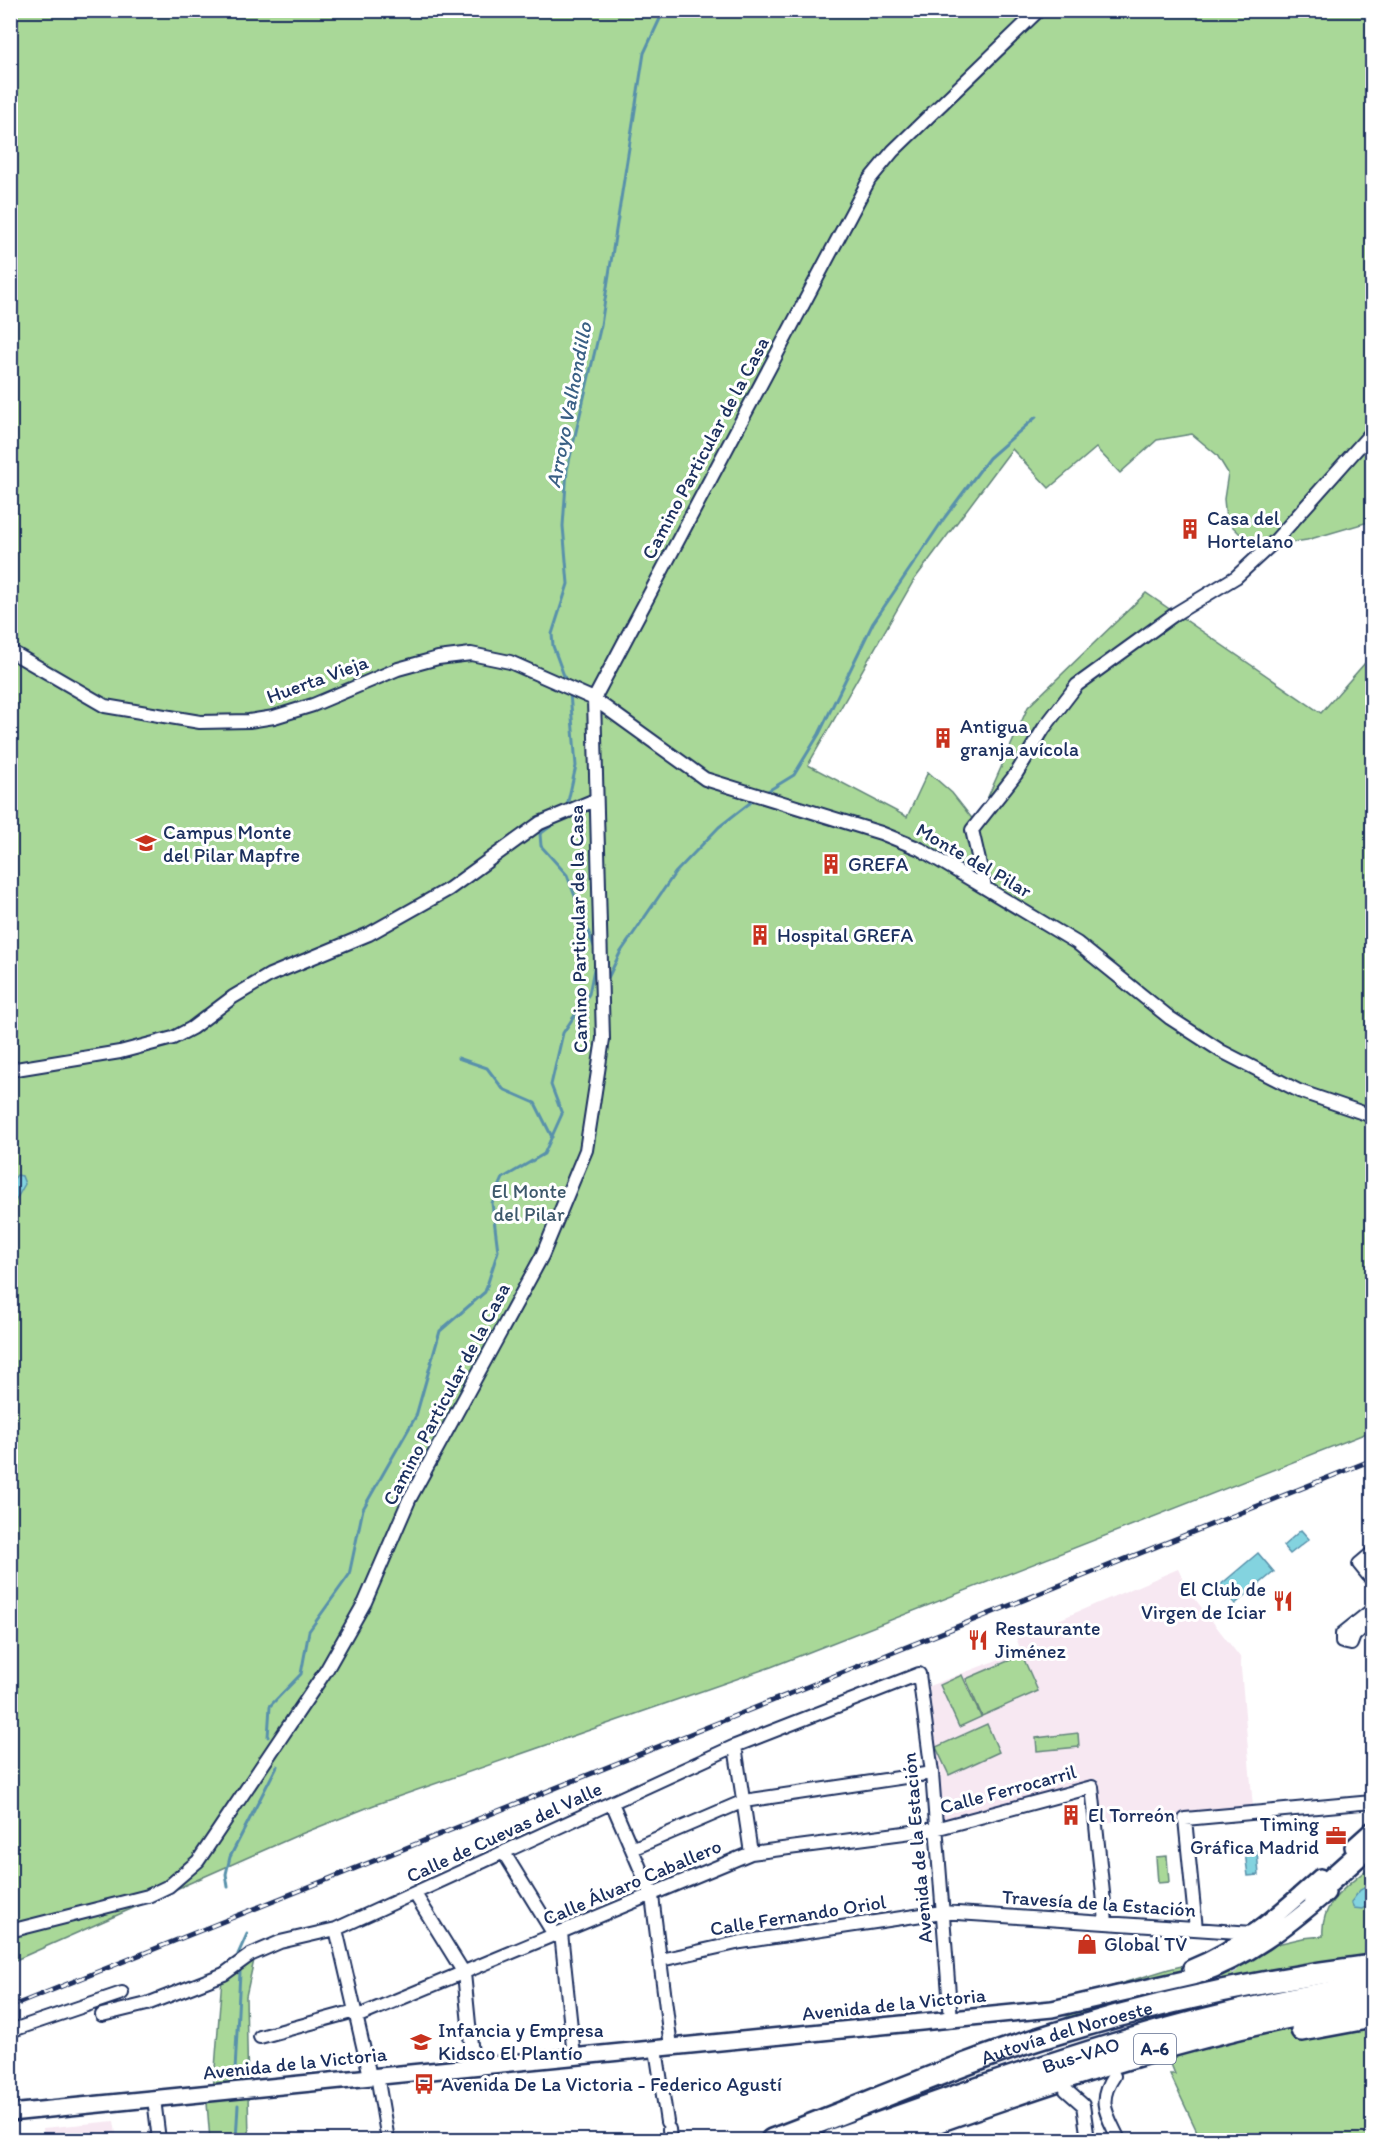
<svg xmlns="http://www.w3.org/2000/svg" width="1383" height="2151" viewBox="0 0 1383 2151" font-family="Itim,sans-serif">
<style>
.built{fill:#f7e8f2}
.green{fill:#a9d898;stroke:#62847b;stroke-width:1.5}
.water{fill:#83d3df;stroke:#5991ab;stroke-width:1.5}
.lines{fill:none;stroke-linecap:round;stroke-linejoin:round}
.stream{stroke:#5991ab;stroke-width:3}
.motorway-tunnel{stroke:#d1d5df;stroke-width:21;stroke-dasharray:21 10;stroke-linecap:butt}
.minor-casing{stroke:#1b2f5e;stroke-width:16}
.tertiary-casing{stroke:#1b2f5e;stroke-width:20}
.motorway-casing{stroke:#1b2f5e;stroke-width:26}
.minor{stroke:#fff;stroke-width:12}
.tertiary{stroke:#fff;stroke-width:15}
.motorway{stroke:#fff;stroke-width:21}
.rail-casing{stroke:#1b2f5e;stroke-width:5}
.rail{stroke:#fff;stroke-width:3;stroke-dasharray:9;stroke-linecap:butt}
.labels{text-anchor:middle;stroke-width:6;stroke-linejoin:round;paint-order:stroke}
.shield{fill:#fff;stroke:#5f6d8e;stroke-width:1.5}
.shield-label{font-size:18px;font-weight:bold;fill:#1b2f5e}
.street-label{font-size:20px;fill:#1b2f5e;stroke:#fff}
.poi-label{font-size:20px;fill:#1b2f5e;stroke:#fff;text-anchor:start}
.park-label{font-size:20px;fill:#3e596c;stroke:#fff}
.water-label{font-size:21px;font-style:italic;fill:#3a6085;stroke:#fff}
</style>
<rect width="100%" height="100%" fill="#fff"/>
<filter id="ink" filterUnits="userSpaceOnUse"><feTurbulence type="fractalNoise" baseFrequency=".0167" numOctaves="2"/><feDisplacementMap in="SourceGraphic" scale="12" xChannelSelector="R" yChannelSelector="G"/><feConvolveMatrix kernelMatrix="1 2 1 2 8 2 1 2 1" color-interpolation-filters="sRGB"/></filter>
<g filter="url(#ink)">
<!-- built -->
<path class="built" d="M 1178,1569 L 1188,1590 L 1240,1657 L 1253,1807 L 1102,1823 L 1097,1779 L 946,1819 L 943,1818 L 929,1686 L 1021,1651 L 1016,1638 Z
M 114,2121 L 117,2140 L 44,2140 L 43,2128 Z"/>
<!-- green -->
<path class="green" d="M 11,11 L 1372,11 L 1372,521 L 1307,540 L 1254,548 L 1226,520 L 1224,499 L 1228,473 L 1217,455 L 1192,434 L 1157,440 L 1120,473 L 1096,448 L 1049,488 L 1012,449 L 914,580 L 808,765 L 907,817 L 928,772 L 952,793 L 974,821 L 983,808 L 1028,707 L 1146,593 L 1321,713 L 1372,655 L 1372,1431 L 771,1667 L 374,1805 L 296,1836 L 11,1962 Z
M 1022,1655 L 1038,1691 L 982,1716 L 966,1679 Z
M 962,1675 L 981,1717 L 959,1727 L 940,1685 Z
M 987,1724 L 999,1752 L 949,1775 L 936,1747 Z
M 1078,1733 L 1079,1747 L 1037,1751 L 1036,1738 Z
M 1167,1856 L 1169,1882 L 1158,1883 L 1156,1857 Z
M 1372,1865 L 1372,2140 L 1201,2140 L 1170,2074 L 1175,2074 L 1158,2032 L 1034,2010 L 1169,1969 L 1303,1938 L 1323,1936 C 1320,1901 1348,1886 1372,1865 Z
M 254,1960 L 246,1996 L 249,2140 L 210,2140 L 207,2103 L 214,2081 L 222,1978 Z"/>
<!-- water -->
<path class="water" d="M 17,1175 L 22,1176 L 25,1184 L 13,1205 L 11,1204 L 11,1182 Z
M 1301,1530 L 1309,1539 L 1290,1554 L 1283,1546 Z
M 1258,1553 L 1274,1572 L 1235,1604 L 1219,1586 Z
M 1257,1851 L 1259,1875 L 1248,1876 L 1245,1852 Z
M 1372,1884 L 1372,1902 L 1362,1909 L 1354,1908 L 1351,1902 L 1360,1890 Z"/>
<g class="lines">
<!-- stream -->
<path class="stream" d="M 567,684 L 553,646 L 552,634 L 568,584 L 563,526 L 567,470 L 601,325 L 644,53 L 664,10
M 763,794 L 794,775 L 819,734 L 873,623 L 945,517 L 989,458 L 1036,417
M 567,806 L 576,766 L 570,693
M 562,818 L 540,834 L 541,846 L 567,875 L 595,949
M 607,980 L 620,953 L 675,873 L 719,827 L 755,799
M 458,1058 L 487,1068 L 503,1089 L 535,1103 L 552,1137
M 268,1737 L 270,1706 L 301,1674 L 309,1631 L 349,1575 L 363,1509 L 416,1416 L 440,1331 L 485,1292 L 498,1251 L 492,1203 L 503,1178 L 544,1154 L 562,1114 L 551,1085 L 563,1033 L 589,994 L 595,964
M 228,1887 L 226,1874 L 230,1857 L 277,1766
M 238,1954 L 247,1934
M 235,2071 L 240,1972
M 236,2140 L 238,2105"/>
<!-- motorway-tunnel -->
<path class="motorway-tunnel" d="M 1120,2030 L 1162,2011 L 1232,1962"/>
<!-- minor casing -->
<g class="minor-casing">
<path id="minor" d="M 10,651 L 105,706 L 200,722 L 249,721 L 274,717 L 313,705 L 398,669 L 438,658 L 471,654 L 510,662 L 594,699 L 705,779 L 881,833 L 920,849 L 1077,943 L 1170,1018 L 1221,1051 L 1299,1091 L 1372,1116
M 985,887 L 972,830 L 1016,774 L 1044,728 L 1077,685 L 1175,614 L 1236,577 L 1275,541 L 1372,432
M 10,1070 L 120,1052 L 173,1038 L 192,1028 L 233,997 L 270,975 L 369,934 L 449,889 L 540,823 L 595,800
M 1372,1553 L 1359,1564 L 1372,1580
M 1372,1610 L 1342,1634 L 1342,1642 L 1351,1644 L 1354,1636 L 1372,1619
M 735,1746 L 751,1853
M 612,1803 L 652,1896 L 671,2047
M 632,1849 L 744,1801 L 932,1773
M 504,1853 L 555,1936
M 415,1894 L 464,1973 L 473,2065
M 336,1929 L 370,2076
M 1196,1929 L 1185,1819 L 1372,1802
M 10,1931 L 148,1896 L 169,1886 L 198,1861 L 327,1669 L 365,1602 L 409,1500 L 542,1256 L 586,1150 L 603,1039 L 594,699 L 869,180 L 893,151 L 1039,10
M 561,1933 L 574,2056
M 661,1960 L 741,1942 L 942,1912 L 1253,1933
M 102,2015 L 147,2004 L 224,1974 L 250,1955 L 280,1942 L 336,1929 L 735,1746 L 919,1674 L 932,1773 L 951,2020
M 356,2017 L 751,1853 L 935,1829 L 1092,1787 L 1106,1922
M 10,2031 L 122,1993
M 260,2037 L 355,2011
M 656,2049 L 667,2122
M 377,2075 L 388,2140
M 1114,2076 C 1096,2102 1107,2114 1119,2140
M 1066,2090 L 1083,2105 L 1088,2140
M 154,2099 L 159,2140
M 669,2129 L 670,2140"/>
</g>
<!-- tertiary casing -->
<g class="tertiary-casing">
<path id="tertiary" d="M 1353,1847 L 1372,1830
M 1191,1968 C 1241,1948 1280,1913 1320,1877
M 10,2113 L 1052,2009 L 1197,1976 C 1248,1958 1286,1928 1327,1893"/>
</g>
<!-- motorway casing -->
<g class="motorway-casing">
<g id="motorway">
<path d="M 1314,1895 L 1372,1843"/>
<path d="M 1302,2030 L 1372,2017"/>
<path id="s1" d="M 772,2140 C 868,2104 963,2061 1061,2032 C 1164,2001 1266,1979 1372,1966"/>
<path id="s2" d="M 833,2140 C 1010,2077 1186,2012 1372,1986"/>
<path d="M 885,2140 C 1044,2083 1204,2027 1372,2002"/>
</g>
</g>
<!-- minor -->
<use href="#minor" class="minor"/>
<!-- tertiary -->
<use href="#tertiary" class="tertiary"/>
<!-- motorway -->
<use href="#motorway" class="motorway"/>
<!-- rail casing -->
<g class="rail-casing">
<path id="rail" d="M 10,2007 L 1372,1460"/>
</g>
<!-- rail -->
<use href="#rail" class="rail"/>
</g>
</g>
<!-- icons -->
<defs>
<g id="building-bare" transform="scale(1.62)"><path d="M-4-6H4V6H1V3H-1V6H-4ZM-2.5-4.3h1.7v1.8h-1.7ZM.8-4.3h1.7v1.8H.8ZM-2.5-1h1.7V.8h-1.7ZM.8-1h1.7V.8H.8Z" fill="#c8321e" stroke="#fff" stroke-width="2.5" paint-order="stroke"/></g>
<g id="university-bare" transform="scale(1.62)"><path d="M0-5L7-2L0 1L-7-2ZM-4 1L0 2.5L4 1V4Q0 6-4 4Z" fill="#c8321e" stroke="#fff" stroke-width="2.5" paint-order="stroke"/></g>
<g id="restaurant-bare" transform="scale(1.62)"><path d="M-5-6h1v4h1v-4h1v4h1v-4h1v5L-1.5 .5V6h-2V.5L-5-1ZM5-6V6H3V1.5H1.5Q1.5-4 5-6Z" fill="#c8321e" stroke="#fff" stroke-width="2.5" paint-order="stroke"/></g>
<g id="office-bare" transform="scale(1.62)"><path d="M-6-3h4V-5.5h4V-3h4V5H-6ZM-1-4.5V-3h2v-1.5ZM-6 0V1H6V0Z" fill="#c8321e" stroke="#fff" stroke-width="2.5" paint-order="stroke"/></g>
<g id="shop-bare" transform="scale(1.62)"><path d="M-5-2.5h2.3a2.7 3.5 0 0 1 5.4 0H5L5.5 6h-11ZM-1.5-2.5h3a1.5 2.3 0 0 0-3 0Z" fill="#c8321e" stroke="#fff" stroke-width="2.5" paint-order="stroke"/></g>
<g id="school-bare" transform="scale(1.62)"><path d="M0-5L7-2L0 1L-7-2ZM-4 1L0 2.5L4 1V4Q0 6-4 4Z" fill="#c8321e" stroke="#fff" stroke-width="2.5" paint-order="stroke"/></g>
<g id="bus-bare" transform="scale(1.62)"><path d="M-5-6H5V4H4V6H2V4H-2V6H-4V4H-5ZM-3.5-4V0h7V-4ZM-3.5 1.2v1.5H-2V1.2ZM2 1.2v1.5H3.5V1.2Z" fill="#c8321e" stroke="#fff" stroke-width="2.5" paint-order="stroke"/></g>
</defs>
<g fill-rule="evenodd">
<use href="#building-bare" x="1190" y="529"/>
<use href="#building-bare" x="943" y="738"/>
<use href="#university-bare" x="146" y="843"/>
<use href="#building-bare" x="831" y="864"/>
<use href="#building-bare" x="760" y="935"/>
<use href="#restaurant-bare" x="1283" y="1601"/>
<use href="#restaurant-bare" x="978" y="1640"/>
<use href="#building-bare" x="1071" y="1815"/>
<use href="#office-bare" x="1336" y="1836"/>
<use href="#shop-bare" x="1087" y="1944"/>
<use href="#school-bare" x="421" y="2042"/>
<use href="#bus-bare" x="424" y="2084"/>
</g>
<g class="labels">
<!-- shield labels -->
<rect class="shield" x="1134" y="2034" width="42" height="30" rx="4.5"/>
<g class="shield-label">
<text x="1155" y="2055">A-6</text>
</g>
<!-- street labels -->
<g class="street-label">
<text transform="translate(705 448) rotate(-62)" y="7">Camino Particular de la Casa</text>
<text transform="translate(317 679) rotate(-20)" y="7">Huerta Vieja</text>
<text transform="translate(974 860) rotate(30)" y="7">Monte del Pilar</text>
<text transform="translate(578 929) rotate(-91)" y="7">Camino Particular de la Casa</text>
<text transform="translate(446 1394) rotate(-62)" y="7">Camino Particular de la Casa</text>
<text transform="translate(1008 1789) rotate(-15)" y="7">Calle Ferrocarril</text>
<text transform="translate(504 1832) rotate(-25)" y="7">Calle de Cuevas del Valle</text>
<text transform="translate(917 1848) rotate(-95)" y="7">Avenida de la Estación</text>
<text transform="translate(632 1882) rotate(-23)" y="7">Calle Álvaro Caballero</text>
<text transform="translate(1099 1903) rotate(4)" y="7">Travesía de la Estación</text>
<text transform="translate(798 1915) rotate(-9)" y="7">Calle Fernando Oriol</text>
<text transform="translate(894 2004) rotate(-6)" y="7">Avenida de la Victoria</text>
<text dy="7" stroke="none"><textPath href="#s1" startOffset="314">Autovía del Noroeste</textPath></text>
<text dy="7" stroke="none"><textPath href="#s2" startOffset="262">Bus-VAO</textPath></text>
<text transform="translate(295 2063) rotate(-6)" y="7">Avenida de la Victoria</text>
</g>
<!-- poi labels -->
<g class="poi-label">
<text x="1207" y="525">Casa del<tspan x="1207" dy="23">Hortelano</tspan></text>
<text x="960" y="733">Antigua<tspan x="960" dy="23">granja avícola</tspan></text>
<text x="163" y="839">Campus Monte<tspan x="163" dy="23">del Pilar Mapfre</tspan></text>
<text x="848" y="871">GREFA</text>
<text x="777" y="942">Hospital GREFA</text>
<text x="1266" y="1596" text-anchor="end">El Club de<tspan x="1266" dy="23">Virgen de Iciar</tspan></text>
<text x="995" y="1635">Restaurante<tspan x="995" dy="23">Jiménez</tspan></text>
<text x="1088" y="1822">El Torreón</text>
<text x="1319" y="1831" text-anchor="end">Timing<tspan x="1319" dy="23">Gráfica Madrid</tspan></text>
<text x="1104" y="1951">Global TV</text>
<text x="438" y="2037">Infancia y Empresa<tspan x="438" dy="23">Kidsco El Plantío</tspan></text>
<text x="441" y="2091">Avenida De La Victoria - Federico Agustí</text>
</g>
<!-- park labels -->
<g class="park-label">
<text x="529" y="1198">El Monte<tspan x="529" dy="23">del Pilar</tspan></text>
</g>
<!-- water labels -->
<g class="water-label">
<text transform="translate(569 405) rotate(-79)" y="7">Arroyo Valhondillo</text>
</g>
</g>
<!-- margin -->
<rect width="1383" height="2151" fill="none" stroke="#fff" stroke-width="36"/>
<rect x="18" y="18" width="1347" height="2115" fill="none" stroke="#1b2f5e" stroke-width="2" filter="url(#ink)"/>
</svg>
